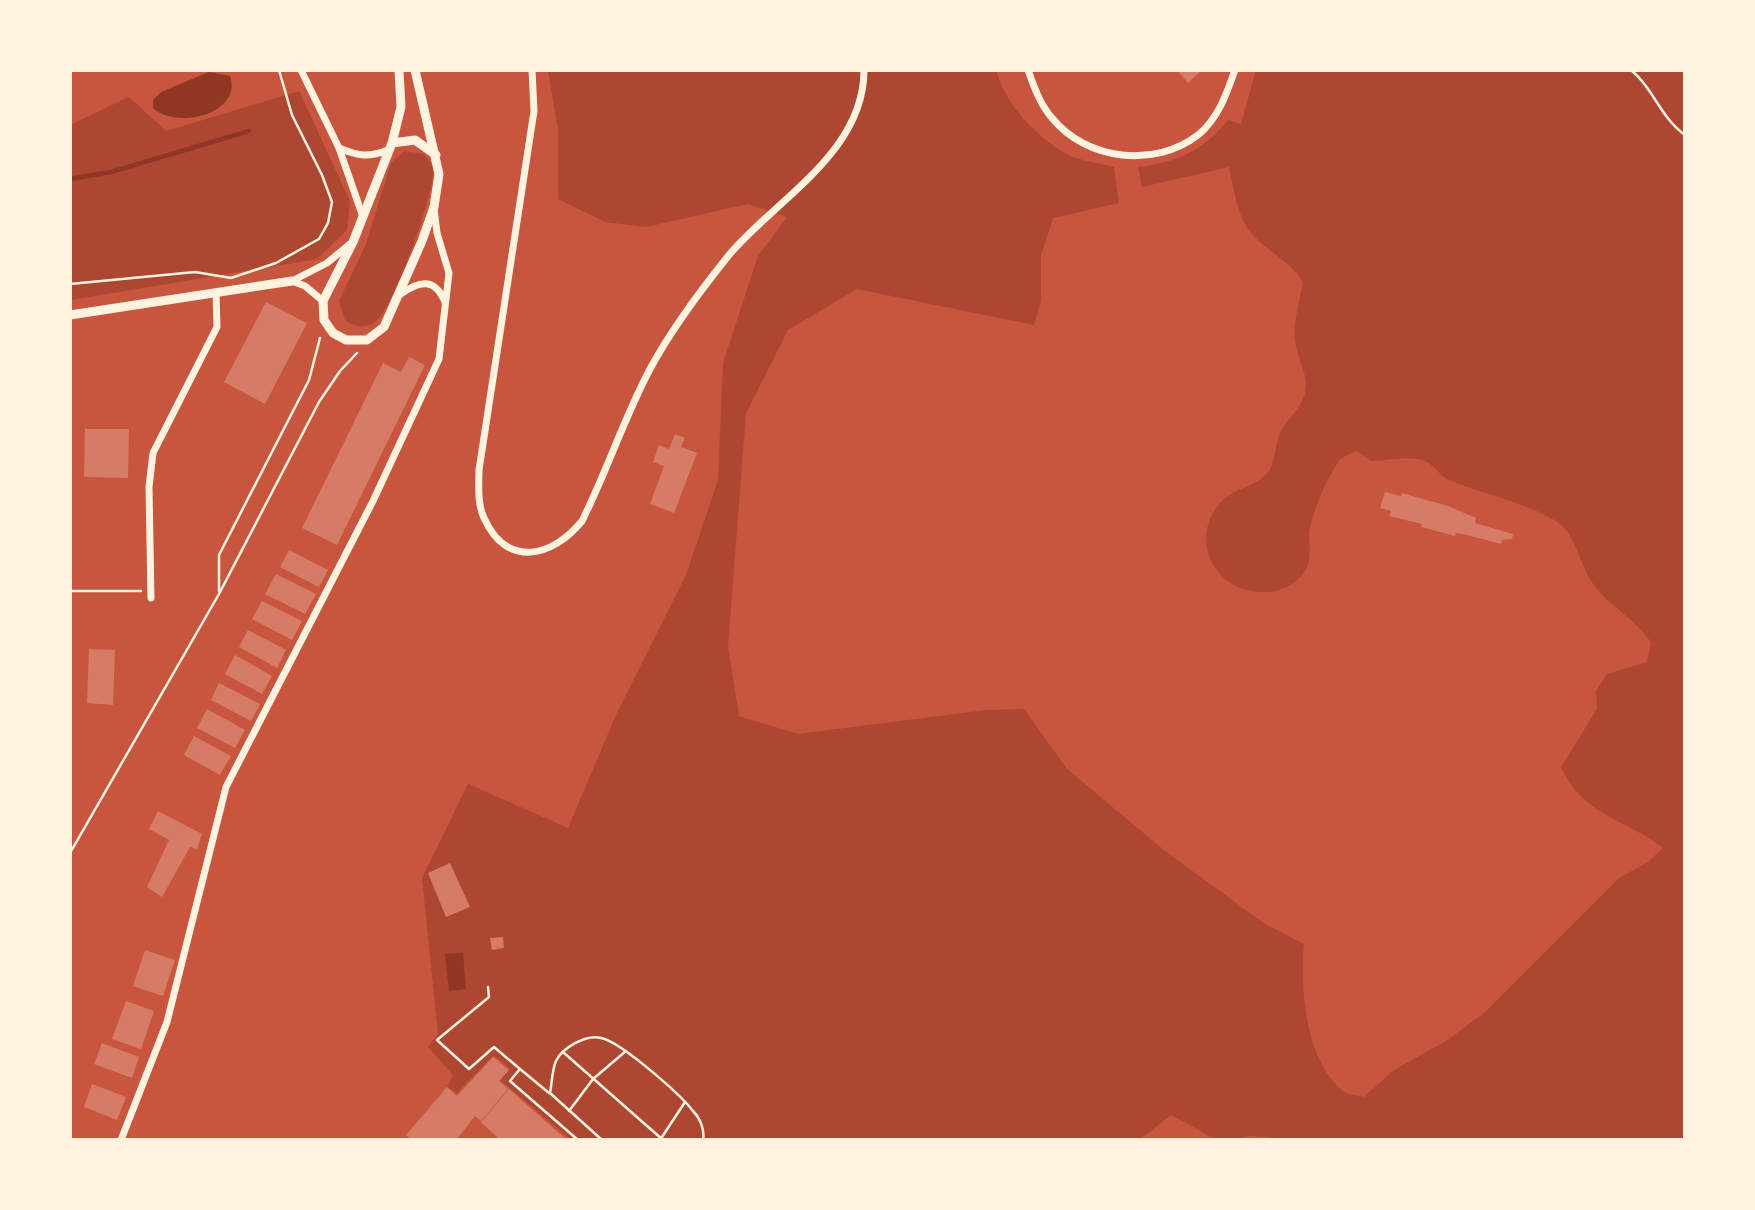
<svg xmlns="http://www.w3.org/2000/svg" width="1755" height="1210" viewBox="0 0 1755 1210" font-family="Karla,sans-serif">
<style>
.green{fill:#ae4732}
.water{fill:#8f3625}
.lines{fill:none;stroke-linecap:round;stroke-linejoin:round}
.stream{stroke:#8f3625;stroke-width:4.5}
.building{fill:#d67c66}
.path{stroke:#fff3e0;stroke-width:2.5}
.minor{stroke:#fff3e0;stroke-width:7}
.tertiary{stroke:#fff3e0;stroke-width:9}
</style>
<rect width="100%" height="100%" fill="#c8553d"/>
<!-- green -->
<path class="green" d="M 548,70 L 996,70 C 1005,103 1032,132 1061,151 C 1075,160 1098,163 1114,167 L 1119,203 L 1053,218 L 1041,255 L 1041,301 L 1034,325 L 857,289 L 788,330 L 746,413 L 728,646 L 739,716 L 798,734 L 986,710 L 1024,709 L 1067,769 L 1165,851 L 1265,924 L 1304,944 C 1300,989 1305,1060 1343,1091 C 1348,1095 1357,1095 1364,1097 L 1394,1070 L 1446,1041 L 1484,1013 L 1619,878 L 1648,862 L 1663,848 C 1625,818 1584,817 1561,767 L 1597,709 L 1596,691 L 1607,674 L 1647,662 L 1651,642 C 1633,617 1609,606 1594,585 C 1579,566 1577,534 1556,521 C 1528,504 1482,493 1451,481 C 1440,477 1435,465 1425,461 C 1410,455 1388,461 1371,461 L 1357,451 C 1352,453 1343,456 1339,461 C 1328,476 1310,516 1309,535 C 1309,546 1312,560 1305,571 C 1290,593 1262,597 1238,587 C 1204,571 1196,531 1220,503 C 1234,487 1256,488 1269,471 C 1275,462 1275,447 1279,436 C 1283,423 1297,413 1302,401 C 1313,378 1297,363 1295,340 C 1293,320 1300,301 1303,282 C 1289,260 1268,252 1252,234 C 1237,218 1234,187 1229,167 L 1142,187 L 1138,167 C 1176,163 1204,150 1228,120 L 1241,124 L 1256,70 L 1685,70 L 1685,1140 L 1311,1140 L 1253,1136 L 1217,1140 L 1171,1115 L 1139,1140 L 571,1140 L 500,1080 L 510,1069 L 494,1055 L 457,1093 L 447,1087 L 453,1075 L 428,1047 L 438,1034 L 422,878 L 468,784 L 568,828 L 616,715 L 686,575 L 718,480 L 723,363 L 758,256 L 787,217 L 748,204 L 646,227 L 605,222 L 558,199 L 558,129 Z
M 299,91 L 350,201 L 347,230 L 317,259 L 70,300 L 70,125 L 129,97 L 166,131 Z
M 404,151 L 423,154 C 429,159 433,164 433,172 C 433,197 394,307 375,322 C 365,329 354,327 345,320 L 339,301 L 366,244 L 391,163 Z"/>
<!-- water -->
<path class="water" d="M 209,72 L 230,76 C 243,114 176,130 153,108 L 153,100 L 161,92 Z
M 463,953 L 466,989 L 449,991 L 445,954 Z"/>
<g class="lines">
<!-- stream -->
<path class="stream" d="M 70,179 L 111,172 L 249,131"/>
</g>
<!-- building -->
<path class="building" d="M 1177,70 L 1202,70 L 1188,83 Z
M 266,302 L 307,323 L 265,404 L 224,382 Z
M 409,357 L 425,365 L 337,545 L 302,528 L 383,363 L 401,372 Z
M 85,429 L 129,429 L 128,478 L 84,477 Z
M 675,434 L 685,438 L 681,447 L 697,453 L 674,513 L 650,504 L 664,466 L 653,462 L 659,445 L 669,449 Z
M 1385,492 L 1401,496 L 1402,493 L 1448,506 L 1476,518 L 1475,523 L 1513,534 L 1512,539 L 1502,540 L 1501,544 L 1463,534 L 1456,533 L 1455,536 L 1421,527 L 1422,524 L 1389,516 L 1391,511 L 1380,508 Z
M 289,550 L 328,570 L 319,587 L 280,567 Z
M 276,574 L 316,594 L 305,614 L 265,594 Z
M 262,601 L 302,621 L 292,640 L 252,619 Z
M 248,630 L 286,650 L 277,668 L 239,647 Z
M 89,649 L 115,650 L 113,705 L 87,703 Z
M 235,655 L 272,676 L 262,694 L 225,674 Z
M 219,683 L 260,704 L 251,721 L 211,700 Z
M 207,709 L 245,730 L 235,748 L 197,728 Z
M 194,736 L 231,756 L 220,775 L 184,755 Z
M 158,811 L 202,834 L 197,849 L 190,847 L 162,897 L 147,887 L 169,840 L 149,829 Z
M 450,863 L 470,907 L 446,917 L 428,873 Z
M 503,937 L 504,948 L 492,950 L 490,938 Z
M 145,950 L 175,960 L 163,996 L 133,986 Z
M 126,1001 L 154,1011 L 141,1049 L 112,1039 Z
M 102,1043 L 139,1057 L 132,1078 L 94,1064 Z
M 493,1057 L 509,1070 L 499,1081 L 508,1089 L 481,1121 L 475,1116 L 456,1140 L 412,1140 L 406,1135 L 447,1087 L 457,1096 Z
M 92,1084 L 126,1097 L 117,1120 L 84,1107 Z
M 509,1089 L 567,1140 L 497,1140 L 498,1138 L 481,1122 Z"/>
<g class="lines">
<!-- path -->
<path class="path" d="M 1631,70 C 1654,89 1660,117 1685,135
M 70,284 L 195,272 L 231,278 L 276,263 L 319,239 L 328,223 L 332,202 L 322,175 L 292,115 L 279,70
M 70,591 L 141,591
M 219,591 L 219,555 L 309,380 L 320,338
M 70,853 L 219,594 L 319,402 L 340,371 L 357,353
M 488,987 L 489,997 L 437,1040 L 469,1069 L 494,1047 L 520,1069
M 563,1052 L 663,1140
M 549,1093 L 520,1069 L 510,1081 L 578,1140
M 569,1111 L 593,1079 L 626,1051
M 602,1140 L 550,1093 C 552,1083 552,1070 556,1061 C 562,1048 586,1034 601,1038 C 621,1042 680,1094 693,1111 C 700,1118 705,1130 703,1140
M 660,1140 L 685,1102"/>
<!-- minor -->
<path class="minor" d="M 301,70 L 339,148 L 363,217
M 532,70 L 534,111 L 479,470 C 479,485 477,503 484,518 C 507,569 553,557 582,521 C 607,471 624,418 650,369 C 672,328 700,291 729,255 C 776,199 864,153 864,70
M 1028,70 C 1034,87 1040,104 1052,118 C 1087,161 1155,168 1198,135 C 1218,119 1227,93 1235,70
M 339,148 C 358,156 368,158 388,150
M 292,281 L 327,263 L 350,244
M 292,281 L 305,286 L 323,301
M 401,294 C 420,280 435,278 445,302
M 151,598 L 149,487 L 153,453 L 217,327 L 216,293
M 121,1140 L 167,1022 L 226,787 L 373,501 L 439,359 L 449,273 L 437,233 L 434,209"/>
<!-- tertiary -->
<path class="tertiary" d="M 415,70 L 439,174 L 434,207 L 422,241 L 384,327 L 367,340 L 346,340 L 333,333 L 324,320 L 323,301 L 353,242 L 392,143 L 415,140 L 436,155
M 392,143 L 401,107 L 399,70
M 70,315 L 292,281"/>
</g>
<!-- border -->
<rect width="1755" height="1210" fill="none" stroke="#fff3e0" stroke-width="144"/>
</svg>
